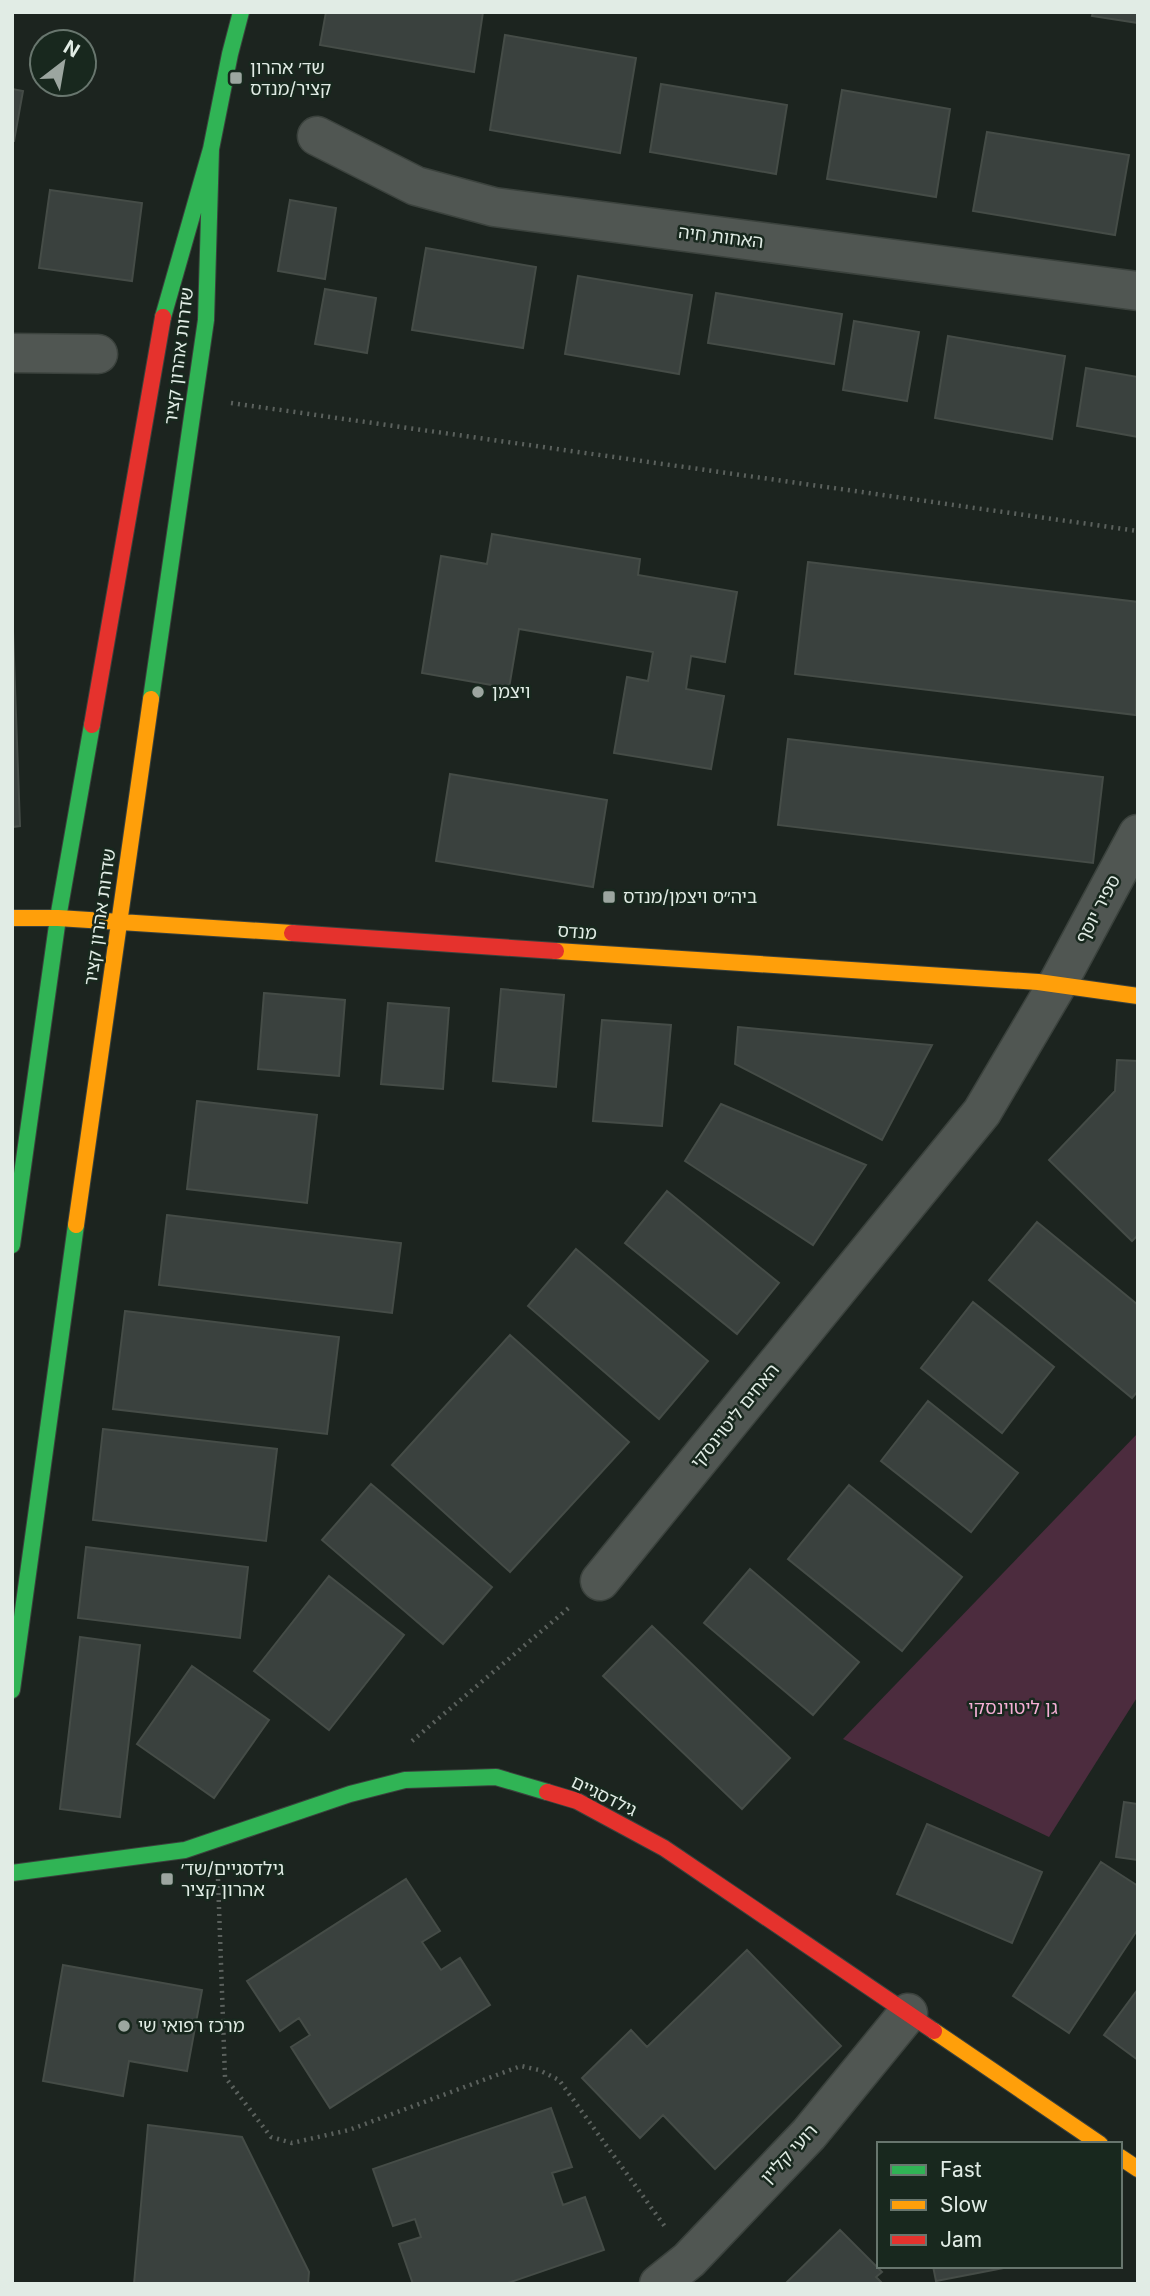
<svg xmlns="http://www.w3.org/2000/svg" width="1150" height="2296" viewBox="0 0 1150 2296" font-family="Inter,'Noto Sans Hebrew',sans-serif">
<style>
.green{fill:#4c2c3e}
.building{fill:#3a413e;stroke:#454c47;stroke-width:2}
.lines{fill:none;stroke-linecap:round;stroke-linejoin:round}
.street-casing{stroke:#3b423d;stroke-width:41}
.fast-casing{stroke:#3b423d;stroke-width:18}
.slow-casing{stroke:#3b423d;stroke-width:18}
.jam-casing{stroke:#3b423d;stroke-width:18}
.path{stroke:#5b615d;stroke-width:4.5;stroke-dasharray:2 5;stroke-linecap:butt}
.street{stroke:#505652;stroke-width:38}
.fast{stroke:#30b455;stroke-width:16}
.slow{stroke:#ff9f0a;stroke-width:16}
.jam{stroke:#e5322d;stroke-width:16}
.poi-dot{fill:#9ca6a0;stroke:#18281e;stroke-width:2.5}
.labels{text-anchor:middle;stroke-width:5;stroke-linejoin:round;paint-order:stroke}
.poi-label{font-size:18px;fill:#e1ece5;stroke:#18281e;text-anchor:start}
.street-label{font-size:18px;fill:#e1ece5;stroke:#18281e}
.park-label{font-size:18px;fill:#f5afd5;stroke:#18281e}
</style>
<rect width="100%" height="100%" fill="#1c241f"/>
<!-- green -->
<path class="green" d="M 1138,1433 L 1138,1696 L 1049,1837 L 843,1739 Z"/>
<!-- building -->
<path class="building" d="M 326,12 L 483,12 L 474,72 L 320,45 Z
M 1093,12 L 1138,12 L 1138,23 L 1092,16 Z
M 505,35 L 636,58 L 620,153 L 490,130 Z
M 661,84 L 787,105 L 776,174 L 650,152 Z
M 12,89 L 23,91 L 14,141 L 12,141 Z
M 842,90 L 950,109 L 936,197 L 827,179 Z
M 987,132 L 1129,155 L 1115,235 L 973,211 Z
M 50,190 L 142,203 L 132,281 L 39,268 Z
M 290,200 L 336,208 L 325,279 L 278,271 Z
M 426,248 L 536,267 L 523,348 L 412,330 Z
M 578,276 L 692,295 L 679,374 L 565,354 Z
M 325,289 L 376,298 L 367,353 L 315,344 Z
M 716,293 L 842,314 L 834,364 L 708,343 Z
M 854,321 L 919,332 L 907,401 L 843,390 Z
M 948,336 L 1065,356 L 1052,439 L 935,418 Z
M 1086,368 L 1138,377 L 1138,437 L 1077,426 Z
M 492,534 L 640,559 L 638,575 L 737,592 L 725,662 L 691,656 L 686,689 L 724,696 L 711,769 L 614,753 L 627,677 L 648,681 L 653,652 L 519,629 L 509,688 L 422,673 L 441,556 L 487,564 Z
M 808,562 L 1138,602 L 1136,715 L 795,674 Z
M 12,603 L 20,826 L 12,827 Z
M 788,739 L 1103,777 L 1093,863 L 778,825 Z
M 450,774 L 607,800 L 593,887 L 436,861 Z
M 501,989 L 564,995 L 556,1087 L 493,1081 Z
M 264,993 L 345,1000 L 339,1076 L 258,1069 Z
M 388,1003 L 449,1008 L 443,1089 L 381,1084 Z
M 602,1020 L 671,1025 L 662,1126 L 593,1121 Z
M 738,1027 L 932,1045 L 882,1140 L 735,1064 Z
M 1117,1060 L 1138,1061 L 1138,1235 L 1132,1241 L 1049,1160 L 1115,1091 Z
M 197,1101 L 317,1115 L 307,1203 L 187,1189 Z
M 721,1104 L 866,1165 L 813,1245 L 685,1161 Z
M 667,1191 L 779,1283 L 737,1334 L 625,1243 Z
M 167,1215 L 401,1243 L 392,1313 L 159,1285 Z
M 1037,1222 L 1138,1305 L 1138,1391 L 1132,1398 L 989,1280 Z
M 576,1249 L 708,1361 L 659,1419 L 528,1306 Z
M 973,1302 L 1054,1367 L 1002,1433 L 921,1368 Z
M 125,1311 L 339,1337 L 327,1434 L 113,1409 Z
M 510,1335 L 629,1442 L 510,1572 L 392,1465 Z
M 928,1401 L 1018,1473 L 971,1532 L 881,1461 Z
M 103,1429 L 277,1449 L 266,1541 L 93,1520 Z
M 371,1484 L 492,1587 L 443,1644 L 322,1540 Z
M 849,1485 L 962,1577 L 902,1651 L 788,1559 Z
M 86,1547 L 248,1567 L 240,1638 L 78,1618 Z
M 750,1569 L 859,1662 L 813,1715 L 704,1623 Z
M 329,1576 L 404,1635 L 329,1730 L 254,1671 Z
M 652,1626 L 790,1758 L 742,1809 L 603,1676 Z
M 80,1637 L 140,1645 L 120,1817 L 60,1809 Z
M 192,1666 L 269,1720 L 214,1798 L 137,1744 Z
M 1124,1802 L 1138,1804 L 1138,1860 L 1116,1857 Z
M 927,1824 L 1042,1872 L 1012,1943 L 897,1894 Z
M 1101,1862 L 1138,1886 L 1138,1929 L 1069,2033 L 1013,1996 Z
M 406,1879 L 440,1931 L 422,1942 L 441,1970 L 460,1958 L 490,2005 L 330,2108 L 291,2047 L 310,2035 L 299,2018 L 280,2031 L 247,1981 Z
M 747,1950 L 841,2046 L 715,2169 L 663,2115 L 640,2138 L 582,2078 L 631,2030 L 647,2047 Z
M 63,1965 L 202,1990 L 187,2071 L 129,2061 L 123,2096 L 43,2081 Z
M 1138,1989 L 1138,2060 L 1104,2035 Z
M 551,2108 L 572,2167 L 552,2173 L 563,2205 L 585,2197 L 604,2250 L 505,2284 L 413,2284 L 399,2244 L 421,2237 L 415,2219 L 393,2226 L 373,2169 Z
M 148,2125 L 242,2137 L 309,2272 L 308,2284 L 134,2284 Z
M 840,2230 L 882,2272 L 876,2277 L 883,2284 L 785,2284 Z
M 933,2266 L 1014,2266 L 936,2281 Z"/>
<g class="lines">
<!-- street casing -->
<g class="street-casing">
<path id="street" d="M 317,136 L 416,186 L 494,207 L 1138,291
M 12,353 L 98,354
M 600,1581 L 982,1112 L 1058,983 L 1138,834
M 659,2284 L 689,2260 L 809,2134 L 908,2013"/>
</g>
<!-- fast casing -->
<g class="fast-casing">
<path id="fast" d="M 163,317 L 211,149 L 230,54 L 241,12
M 151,699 L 206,320 L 211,149
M 12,1245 L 58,918 L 92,725
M 12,1690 L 76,1225
M 12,1873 L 185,1850 L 350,1794 L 405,1780 L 496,1777 L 547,1792"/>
</g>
<!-- slow casing -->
<g class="slow-casing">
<path id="slow" d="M 12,918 L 58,918 L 292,933
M 556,951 L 1038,982 L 1138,996
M 76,1225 L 151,699
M 934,2031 L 1100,2144
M 1120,2157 L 1138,2169"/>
</g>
<!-- jam casing -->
<g class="jam-casing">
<path id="jam" d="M 92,725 L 163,317
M 292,933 L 556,951
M 547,1792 L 577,1801 L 664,1848 L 934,2031"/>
</g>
<!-- path -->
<path class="path" d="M 231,403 L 1138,531
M 412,1741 L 571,1606
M 218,1879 L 225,2077 L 271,2137 L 292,2143 L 349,2130 L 521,2066 L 539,2070 L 559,2080 L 666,2228"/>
<!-- street -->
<use href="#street" class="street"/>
<!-- fast -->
<use href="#fast" class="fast"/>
<!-- slow -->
<use href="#slow" class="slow"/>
<!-- jam -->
<use href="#jam" class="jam"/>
</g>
<!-- markers -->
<g class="poi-dot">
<rect x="229" y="71" width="14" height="14" rx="3.5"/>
<circle cx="478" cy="692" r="7"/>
<rect x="602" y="890" width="14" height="14" rx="3.5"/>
<rect x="160" y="1872" width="14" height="14" rx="3.5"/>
<circle cx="124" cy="2026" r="7"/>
</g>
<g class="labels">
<!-- poi labels -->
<g class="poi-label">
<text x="250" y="74">שד׳ אהרון<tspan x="250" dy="21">קציר/מנדס</tspan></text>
<text x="492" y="698">ויצמן</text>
<text x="623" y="903">ביה״ס ויצמן/מנדס</text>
<text x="181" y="1875">גילדסגיים/שד׳<tspan x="181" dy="21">אהרון קציר</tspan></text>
<text x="138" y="2032">מרכז רפואי שי</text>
</g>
<!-- street labels -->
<g class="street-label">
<text transform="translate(721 237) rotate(7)" y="6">האחות חיה</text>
<text transform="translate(179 356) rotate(-83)" y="6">שדרות אהרון קציר</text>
<text transform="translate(1098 909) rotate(-62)" y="6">ספיר יוסף</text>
<text transform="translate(100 917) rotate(-82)" y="6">שדרות אהרון קציר</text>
<text transform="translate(577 932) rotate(4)" y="6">מנדס</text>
<text transform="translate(735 1416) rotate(-51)" y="6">האחים ליטוינסקי</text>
<text transform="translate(604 1796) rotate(26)" y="6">גילדסגיים</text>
<text transform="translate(789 2154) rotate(-47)" y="6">רועי קליין</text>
</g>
<!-- park labels -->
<g class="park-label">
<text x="1013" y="1714">גן ליטוינסקי</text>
</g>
</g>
<!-- border -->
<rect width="1150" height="2296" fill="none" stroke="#e1ece5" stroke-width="28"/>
<!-- legend -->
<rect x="877" y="2142" width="245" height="126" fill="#18281e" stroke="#68766e" stroke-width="2"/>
<rect x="891" y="2165" width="35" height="10" fill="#30b455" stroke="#68766e" stroke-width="2"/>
<text x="940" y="2177" font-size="21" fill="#e1ece5">Fast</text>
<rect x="891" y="2200" width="35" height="10" fill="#ff9f0a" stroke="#68766e" stroke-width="2"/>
<text x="940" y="2212" font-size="21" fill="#e1ece5">Slow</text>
<rect x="891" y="2235" width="35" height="10" fill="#e5322d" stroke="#68766e" stroke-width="2"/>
<text x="940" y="2247" font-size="21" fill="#e1ece5">Jam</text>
<!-- north arrow -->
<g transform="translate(63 63) rotate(31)"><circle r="33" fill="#18281e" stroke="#68766e" stroke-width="2"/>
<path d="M0-5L12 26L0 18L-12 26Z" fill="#9ca6a0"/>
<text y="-10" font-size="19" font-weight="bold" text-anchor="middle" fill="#e1ece5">N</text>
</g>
</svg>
